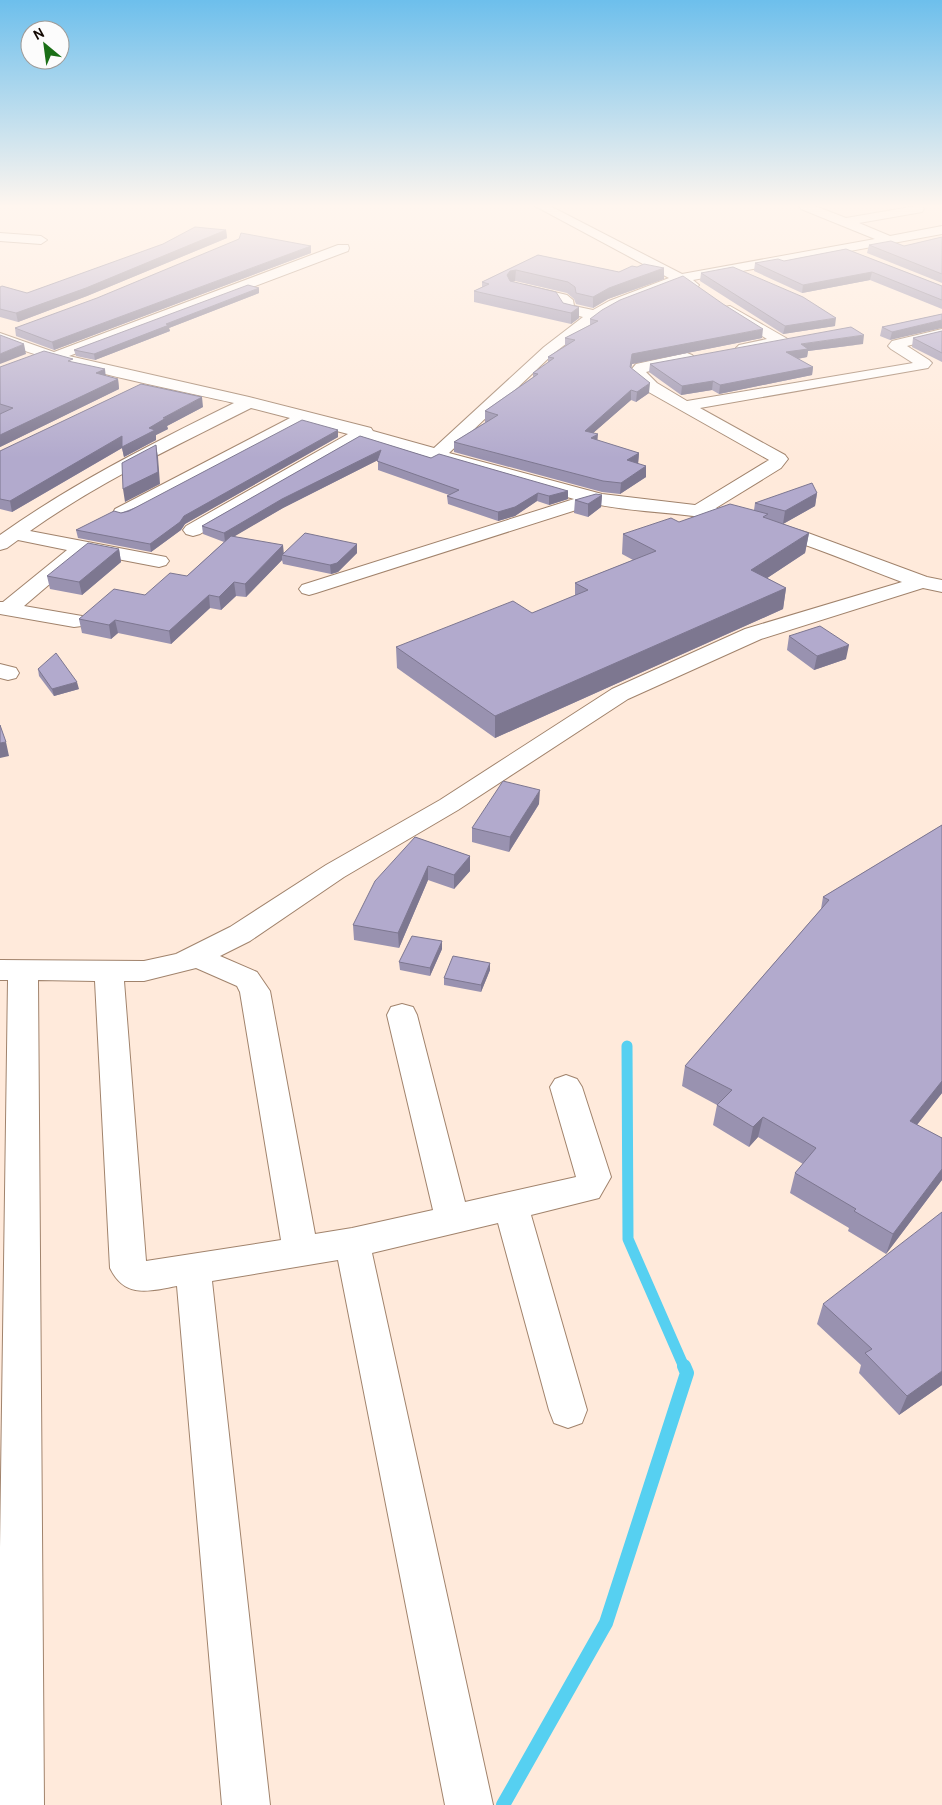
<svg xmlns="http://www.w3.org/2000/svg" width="942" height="1805" viewBox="0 0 942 1805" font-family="Cabin,sans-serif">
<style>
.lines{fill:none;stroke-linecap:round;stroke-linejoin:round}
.stream-far1{stroke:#56d0f1;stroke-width:11}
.stream{stroke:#56d0f1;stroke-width:14}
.street-casing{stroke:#a1836c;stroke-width:2}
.street{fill:#fff;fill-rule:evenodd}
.wall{fill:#9992b0}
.shaded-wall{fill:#7d7790}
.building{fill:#b2aacd;stroke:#7d7790}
</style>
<rect width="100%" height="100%" fill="#ffeadb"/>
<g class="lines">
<!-- stream-far1 -->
<path class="stream-far1" d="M 627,1046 L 628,1239 L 684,1367"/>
<!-- stream -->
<path class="stream" d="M 503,1805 L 606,1623 L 687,1373 L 684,1366"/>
<!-- street casing -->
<g class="street-casing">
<path id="street" d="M 535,206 L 550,206 L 682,274 L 875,239 L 801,209 L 799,206 L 815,206 L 846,218 L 916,206 L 922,206 L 924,209 L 922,212 L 859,223 L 890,236 L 942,226 L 942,234 L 693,280 L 699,285 L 697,288 L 692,289 L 680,284 L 619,307 L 600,318 L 554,353 L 449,453 L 602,494 L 695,505 L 769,460 L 645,390 L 635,380 L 630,371 L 636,364 L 687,353 L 692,355 L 695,358 L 692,361 L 646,372 L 657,383 L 687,401 L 913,363 L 891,349 L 888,346 L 892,341 L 942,329 L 942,337 L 907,346 L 929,360 L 932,363 L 928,368 L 700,408 L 785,455 L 788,459 L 781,468 L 716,508 L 758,518 L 808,533 L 927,577 L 942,580 L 942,592 L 923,588 L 761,639 L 628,699 L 458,810 L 344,877 L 250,941 L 220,956 L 257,972 L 270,991 L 315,1234 L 352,1228 L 433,1210 L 387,1015 L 391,1007 L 402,1004 L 413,1007 L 417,1015 L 465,1202 L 576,1177 L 550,1087 L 555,1079 L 566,1075 L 577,1079 L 582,1087 L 611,1177 L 599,1198 L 531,1215 L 587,1410 L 582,1423 L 568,1428 L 554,1423 L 549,1410 L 498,1223 L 372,1253 L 493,1805 L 445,1805 L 338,1260 L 212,1281 L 270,1805 L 222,1805 L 177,1286 C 149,1291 125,1299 110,1268 L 95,981 L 38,980 L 44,1805 L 0,1805 L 0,1548 L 8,980 L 0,980 L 0,960 L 144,961 L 176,954 L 230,927 L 326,865 L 440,800 L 612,689 L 745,629 L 902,582 C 844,560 785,534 724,521 C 682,512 638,513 595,504 L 316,593 L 309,595 L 302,593 L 299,589 L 302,585 L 574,499 L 365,439 L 200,534 L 193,536 L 186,534 L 183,530 L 186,526 L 348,434 L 306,423 L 129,517 L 122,519 L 115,517 L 113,513 L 115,509 L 290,418 L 251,408 C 176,446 99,482 30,531 L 166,557 L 169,561 L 166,565 L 159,567 L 86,553 L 24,606 L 82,616 L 85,621 L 82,626 L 74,627 L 0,614 L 0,602 L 3,602 L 67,550 L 18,540 L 7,548 L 0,550 L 0,535 C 73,483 153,443 234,403 C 155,385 76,371 0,342 L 0,333 L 54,352 L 338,245 L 348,245 L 349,248 L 348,251 L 69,356 L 249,397 L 371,428 L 373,431 L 434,448 L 544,347 L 583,317 L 563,312 L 557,301 L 519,292 L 517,289 L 519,286 L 524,285 L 567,295 L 573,300 L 574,306 L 593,310 L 609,301 L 669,278 ZM 196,968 L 237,986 L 240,992 L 281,1240 L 146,1261 L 124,981 L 144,981 Z
M 0,233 L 41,236 L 47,240 L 41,244 L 0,241 Z
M 730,306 L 786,338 L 789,341 L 786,344 L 781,346 L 744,353 L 739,351 L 736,348 L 739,345 L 767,339 L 725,313 L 723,310 L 725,307 Z
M 0,664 L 16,668 L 19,673 L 16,678 L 8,680 L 0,678 Z"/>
</g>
<!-- street -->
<use href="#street" class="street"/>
</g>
<!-- wall -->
<path class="wall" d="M 226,230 L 227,238 L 87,296 L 18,322 L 0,317 L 0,287 L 27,293 Z
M 942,237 L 942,283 L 867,253 L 869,245 L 904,246 Z
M 311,246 L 311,253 L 54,350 L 16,336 L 15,328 Z
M 846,249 L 942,286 L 942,309 L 870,280 L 802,293 L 754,271 L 755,263 L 784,261 Z
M 538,255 L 619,272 L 637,267 L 664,268 L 664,279 L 608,299 L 593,308 L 576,304 L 574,299 L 567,293 L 515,281 L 513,282 L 563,303 L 579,318 L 571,324 L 474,302 L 474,291 L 482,287 L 482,282 Z
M 701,273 L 835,326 L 783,334 L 700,281 Z
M 259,288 L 259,293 L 169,328 L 170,331 L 95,360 L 76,356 L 74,350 Z
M 942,314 L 890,340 L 880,336 L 882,327 Z
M 590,319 L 762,338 L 632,364 L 631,367 L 649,393 L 636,402 L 631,400 L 593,433 L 597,440 L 639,453 L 638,464 L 646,466 L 646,477 L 620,494 L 602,492 L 454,452 L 454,442 L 486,422 L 485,422 L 485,411 L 533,377 L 533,373 L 548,363 L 548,357 L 565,346 L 565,338 L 590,325 Z
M 942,331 L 942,362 L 912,347 L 913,338 Z
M 863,344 L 808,351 L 807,357 L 798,359 L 813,367 L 812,375 L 719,394 L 712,390 L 681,395 L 649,372 L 650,364 Z
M 73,362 L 106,376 L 118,379 L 119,389 L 0,447 L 0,367 Z
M 203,407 L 167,426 L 168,429 L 156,435 L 156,440 L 124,457 L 122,448 L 12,512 L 0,509 L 0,451 Z
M 338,430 L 338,437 L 185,524 L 181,530 L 151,552 L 78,538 L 76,530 Z
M 360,436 L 431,458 L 568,491 L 568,499 L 549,505 L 537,501 L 515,516 L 498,521 L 448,504 L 447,496 L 449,495 L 378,470 L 378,460 L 283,508 L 234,536 L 284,553 L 357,544 L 357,553 L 338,572 L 331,574 L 283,564 L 282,560 L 246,597 L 236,596 L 221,610 L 210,608 L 171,644 L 118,633 L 111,639 L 82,633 L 79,619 L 145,595 L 187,576 L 224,542 L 203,534 L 202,526 Z
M 817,493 L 815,506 L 783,524 L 775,521 L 809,533 L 805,553 L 767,578 L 786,588 L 783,609 L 495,738 L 397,668 L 396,647 L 532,613 L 575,596 L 575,583 L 633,560 L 622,554 L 623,534 L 679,522 L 754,510 L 755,503 Z
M 602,495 L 601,507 L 588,517 L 574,513 L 575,500 Z
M 119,549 L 121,562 L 82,595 L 50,589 L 47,576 Z
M 789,636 L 846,659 L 814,670 L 787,650 Z
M 38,669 L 79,689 L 54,696 L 39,676 Z
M 539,804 L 509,852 L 472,842 L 472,828 Z
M 942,825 L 942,1093 L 917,1125 L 942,1138 L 942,1180 L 886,1254 L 848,1231 L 849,1228 L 790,1193 L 795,1173 L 803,1164 L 758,1137 L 749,1147 L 713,1125 L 717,1105 L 682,1086 L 685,1066 L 821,909 L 823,897 Z
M 415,837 L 470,856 L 470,871 L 454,889 L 428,880 L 399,948 L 354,940 L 353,925 Z
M 442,949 L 430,976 L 400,970 L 399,962 Z
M 490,963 L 490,970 L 481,992 L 444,985 L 444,978 Z
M 823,1304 L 942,1385 L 899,1415 L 859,1373 L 861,1365 L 817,1324 Z"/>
<!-- shaded-wall -->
<path class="shaded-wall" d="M 226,230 L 227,238 L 87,296 L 18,322 L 16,313 Z
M 311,246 L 311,253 L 54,350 L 52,342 Z
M 664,268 L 664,279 L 608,299 L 593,308 L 593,297 L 609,288 Z
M 516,270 L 515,281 L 510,282 L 507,275 L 510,271 Z
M 872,272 L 870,280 L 802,293 L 803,285 Z
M 259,288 L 259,293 L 169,328 L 170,331 L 95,360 L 94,354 L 166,324 Z
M 579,307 L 579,318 L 571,324 L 571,313 Z
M 836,318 L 835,326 L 783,334 L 785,326 Z
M 942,320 L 942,328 L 890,340 L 892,332 Z
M 763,329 L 762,338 L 632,364 L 630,376 L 632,354 Z
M 864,335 L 863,344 L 808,351 L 807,357 L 785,361 L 786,352 L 801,344 Z
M 24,344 L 26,354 L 0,364 L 0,354 Z
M 813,367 L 812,375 L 719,394 L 720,385 Z
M 105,369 L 106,379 L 96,373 Z
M 118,379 L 119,389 L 0,447 L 0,435 Z
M 713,381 L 712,390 L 681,395 L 682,386 Z
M 650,383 L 649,393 L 636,402 L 637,392 Z
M 631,390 L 631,400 L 584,441 L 585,431 Z
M 202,397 L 203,407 L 167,426 L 168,429 L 156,435 L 156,440 L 124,457 L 122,448 L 12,512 L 10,501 L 122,436 L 149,428 L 163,418 Z
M 338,430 L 338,437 L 185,524 L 181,530 L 151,552 L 150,544 L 184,516 Z
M 598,434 L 597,445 L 591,438 Z
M 156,445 L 158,457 L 160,484 L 125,502 L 123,489 Z
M 381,450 L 382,458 L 283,508 L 225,542 L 224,533 L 282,499 Z
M 639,453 L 638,464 L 627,460 Z
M 646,466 L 646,477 L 620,494 L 621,483 Z
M 568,491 L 568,499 L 549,505 L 549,496 Z
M 538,493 L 537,501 L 515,516 L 498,521 L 498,512 Z
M 817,493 L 815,506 L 783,524 L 785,511 Z
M 602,495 L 601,507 L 588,517 L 588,504 Z
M 809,533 L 805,553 L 749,590 L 751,570 Z
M 357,544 L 357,553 L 338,572 L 331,574 L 330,565 Z
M 283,545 L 284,555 L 282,555 L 282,560 L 246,597 L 245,584 Z
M 119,549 L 121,562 L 82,595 L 79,582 Z
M 234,582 L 236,596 L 221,610 L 219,597 Z
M 786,588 L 783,609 L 495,738 L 495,716 Z
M 209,595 L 210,608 L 171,644 L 169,631 Z
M 115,620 L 118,633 L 111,639 L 109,625 Z
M 849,645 L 846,659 L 814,670 L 817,656 Z
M 77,682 L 79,689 L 54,696 L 52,689 Z
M 6,742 L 9,756 L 0,758 L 0,743 Z
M 540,790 L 539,804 L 509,852 L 510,837 Z
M 470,856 L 470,871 L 454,889 L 454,875 Z
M 428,866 L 428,880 L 399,948 L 398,933 Z
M 442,941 L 442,949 L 430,976 L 430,968 Z
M 490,963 L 490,970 L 481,992 L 481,985 Z
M 942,1081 L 942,1093 L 904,1141 L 910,1121 Z
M 763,1117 L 758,1137 L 749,1147 L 753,1127 Z
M 942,1169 L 942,1180 L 886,1254 L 893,1234 Z
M 942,1371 L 942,1385 L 899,1415 L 907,1396 Z"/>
<!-- building -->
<path class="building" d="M 195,227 L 226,230 L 86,288 L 16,313 L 0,309 L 0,287 L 2,286 L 27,293 L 163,244 Z
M 241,233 L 311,246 L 52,342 L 15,328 L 97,298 L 239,239 Z
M 942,237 L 942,274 L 869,245 L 891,241 L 904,246 Z
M 846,249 L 942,286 L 942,300 L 872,272 L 803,285 L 755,263 L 778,259 L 784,261 Z
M 538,255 L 619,272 L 632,266 L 637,267 L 644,264 L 664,268 L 609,288 L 593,297 L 576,293 L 575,287 L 568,282 L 516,270 L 510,271 L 507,275 L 510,281 L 556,292 L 563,303 L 579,307 L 571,313 L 474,291 L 489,284 L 482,282 Z
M 733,267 L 803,297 L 836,318 L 785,326 L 701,273 Z
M 683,276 L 723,304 L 763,329 L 632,354 L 630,367 L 650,383 L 637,392 L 631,390 L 585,431 L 598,434 L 591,438 L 639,453 L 627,460 L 646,466 L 621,483 L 603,481 L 454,442 L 498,415 L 485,411 L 538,374 L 533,373 L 554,358 L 548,357 L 575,340 L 565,338 L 598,321 L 590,319 L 602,310 L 620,300 Z
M 248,285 L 259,288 L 166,324 L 169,325 L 94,354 L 74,350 Z
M 942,314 L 942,320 L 892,332 L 882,327 Z
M 851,327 L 864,335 L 801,344 L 808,349 L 786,352 L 813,367 L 720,385 L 713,381 L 682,386 L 650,364 Z
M 942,331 L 942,353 L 913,338 Z
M 0,335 L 24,344 L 0,354 Z
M 44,351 L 73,359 L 68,361 L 105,369 L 96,373 L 118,379 L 0,435 L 0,414 L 13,408 L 0,404 L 0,367 Z
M 141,384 L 202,397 L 163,418 L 166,418 L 149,428 L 155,430 L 122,447 L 122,436 L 10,501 L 0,499 L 0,451 Z
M 302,420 L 338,430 L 184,516 L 180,522 L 150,544 L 76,530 L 114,511 L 121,513 L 129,511 Z
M 360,436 L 431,458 L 439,454 L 568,491 L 549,496 L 538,493 L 515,507 L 498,512 L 447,496 L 459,490 L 377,461 L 381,450 L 282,499 L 224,533 L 202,526 Z
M 156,445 L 158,472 L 123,489 L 122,463 Z
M 812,483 L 817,493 L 785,511 L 755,503 Z
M 596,494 L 602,495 L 588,504 L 575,500 Z
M 730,504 L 768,514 L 763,517 L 809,533 L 751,570 L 786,588 L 495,716 L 396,647 L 513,601 L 532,613 L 588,590 L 575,583 L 656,551 L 623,534 L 671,518 L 679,522 Z
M 305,533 L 357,544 L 337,563 L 330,565 L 282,555 Z
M 231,536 L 283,545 L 245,584 L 234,582 L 219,597 L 209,595 L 169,631 L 115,620 L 109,625 L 79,619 L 114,589 L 145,595 L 170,573 L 187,576 Z
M 88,543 L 119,549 L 79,582 L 47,576 Z
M 820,626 L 849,645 L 817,656 L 789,636 Z
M 56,653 L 77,682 L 52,689 L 38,669 Z
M 0,725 L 6,742 L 0,743 Z
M 503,781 L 540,790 L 510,837 L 472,828 Z
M 942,825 L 942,1081 L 910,1121 L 942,1138 L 942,1169 L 893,1234 L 854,1211 L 856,1209 L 795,1173 L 816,1148 L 763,1117 L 753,1127 L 717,1105 L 732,1090 L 685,1066 L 829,900 L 823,897 Z
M 415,837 L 470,856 L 454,875 L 428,866 L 398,933 L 353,925 L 375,881 Z
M 412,936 L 442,941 L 430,968 L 399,962 Z
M 453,956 L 490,963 L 481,985 L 444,978 Z
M 942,1212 L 942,1371 L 907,1396 L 865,1353 L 872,1349 L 823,1304 Z"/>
<!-- sky -->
<linearGradient id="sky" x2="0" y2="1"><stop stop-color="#6dbfec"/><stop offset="0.45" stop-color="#fff6ef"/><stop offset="1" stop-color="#fff6ef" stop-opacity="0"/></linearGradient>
<rect width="942" height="458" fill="url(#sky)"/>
<!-- north arrow -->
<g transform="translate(45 45) rotate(331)"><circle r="24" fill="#fcfcfc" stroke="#9f9b98"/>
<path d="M0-4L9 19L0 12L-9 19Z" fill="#1a6f17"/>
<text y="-8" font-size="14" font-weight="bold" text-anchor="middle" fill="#130903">N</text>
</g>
</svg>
